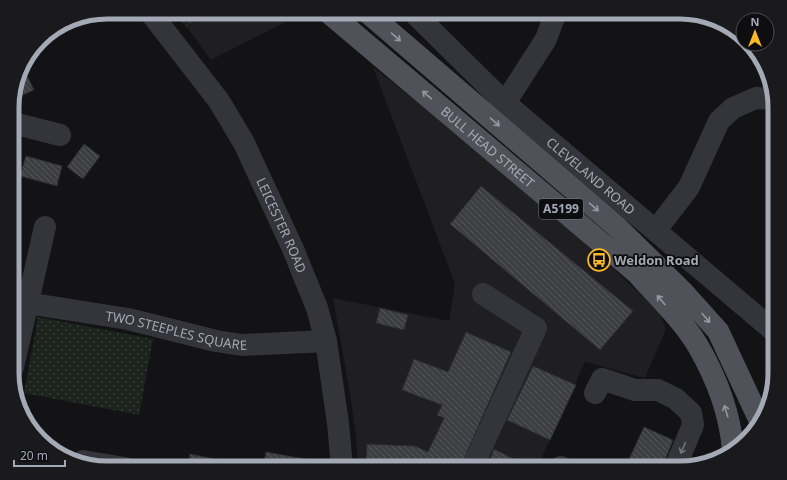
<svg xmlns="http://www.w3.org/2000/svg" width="787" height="480" viewBox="0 0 787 480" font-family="'Noto Sans',sans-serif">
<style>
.built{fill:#1f1f22}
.grass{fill:url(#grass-dots)}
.building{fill:url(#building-back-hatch);stroke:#2d2d31}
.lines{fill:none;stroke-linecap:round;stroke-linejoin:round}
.minor{stroke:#34353a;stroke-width:22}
.major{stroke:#505259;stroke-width:22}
.oneway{stroke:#9398a3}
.oneway2{stroke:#72757e}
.labels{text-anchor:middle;stroke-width:3.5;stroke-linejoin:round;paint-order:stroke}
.shield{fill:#0e0e10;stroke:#777a84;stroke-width:1}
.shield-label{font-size:12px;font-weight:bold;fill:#a4a9b6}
.street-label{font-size:13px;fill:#a4a9b6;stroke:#0e0e10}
.poi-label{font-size:13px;font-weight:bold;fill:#a4a9b6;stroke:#0e0e10;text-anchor:start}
.rim{fill:none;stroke:#a4a9b6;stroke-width:5}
</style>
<defs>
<pattern id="grass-dots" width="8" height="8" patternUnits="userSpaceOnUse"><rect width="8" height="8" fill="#1b231c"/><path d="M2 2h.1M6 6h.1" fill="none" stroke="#39403b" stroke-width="1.8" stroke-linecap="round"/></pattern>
<pattern id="building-back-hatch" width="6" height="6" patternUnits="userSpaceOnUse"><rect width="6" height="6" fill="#3d3e42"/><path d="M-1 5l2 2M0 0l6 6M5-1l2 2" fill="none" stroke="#56575b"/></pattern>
</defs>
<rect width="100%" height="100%" fill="#131315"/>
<!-- built -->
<path class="built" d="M 214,12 L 305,12 L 211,60 L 187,27 Z
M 373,67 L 530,189 L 659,312 L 666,329 L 645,378 L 585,362 L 537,468 L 482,468 L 524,332 L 460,468 L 358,468 L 356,436 L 350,394 L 333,298 L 449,321 L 455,284 Z"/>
<!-- grass -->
<path class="grass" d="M 170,12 L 214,12 L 187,27 Z
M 38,317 L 153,339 L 139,415 L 24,393 Z"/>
<!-- building -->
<path class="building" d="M 22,65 L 34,90 L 13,99 L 13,95 Z
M 84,144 L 100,156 L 83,179 L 67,167 Z
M 26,156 L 62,166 L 57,186 L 20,176 Z
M 481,186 L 633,311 L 600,350 L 450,224 Z
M 380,308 L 408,315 L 404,330 L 376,323 Z
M 466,332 L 511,352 L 460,468 L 366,468 L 367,444 L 415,446 L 428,452 L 444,418 L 437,415 L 442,405 L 402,390 L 414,359 L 448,372 Z
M 533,366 L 576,385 L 550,440 L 507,420 Z
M 644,427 L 673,440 L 662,468 L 625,468 Z
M 494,449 L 532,468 L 501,468 L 489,462 Z
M 266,452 L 316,461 L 315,468 L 263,468 Z
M 190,454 L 229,462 L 229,468 L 187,468 Z"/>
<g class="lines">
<!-- minor -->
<g class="minor">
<path id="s1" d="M 150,12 L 219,101 L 244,143 L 293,249 L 317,308 L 326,341 L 338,423 L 342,468"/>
<path id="s2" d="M 413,12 L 505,103 L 775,332"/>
<path d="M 505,103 L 546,39 L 556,12"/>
<path d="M 13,123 L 60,135"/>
<path d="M 656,230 L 689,187 L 719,121 L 733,108 L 756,98 L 774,99"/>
<path id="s3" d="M 27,303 L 128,319 L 216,341 L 242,345 L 326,341"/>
<path d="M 13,367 L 45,227"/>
<path d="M 595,393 L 602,379 L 635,390 L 658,390 L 676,399 L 691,413 L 693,425 L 675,468"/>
<path d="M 83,461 L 125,468"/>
<path d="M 472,468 L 536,328 L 483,294"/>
<path d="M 560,468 L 561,467"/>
</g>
<!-- major -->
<g class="major">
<path id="s4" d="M 328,12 L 637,273 C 657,296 682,319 698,346 C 716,377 730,414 733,450"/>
<path d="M 367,12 L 617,227 L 683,292 L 718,331 L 760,421"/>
</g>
</g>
<!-- one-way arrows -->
<defs><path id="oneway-shaft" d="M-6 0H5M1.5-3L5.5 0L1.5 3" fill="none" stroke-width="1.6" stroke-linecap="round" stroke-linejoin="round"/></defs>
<g class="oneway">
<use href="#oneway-shaft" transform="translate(396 37) rotate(41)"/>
<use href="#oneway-shaft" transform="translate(427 95) rotate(-140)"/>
<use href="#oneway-shaft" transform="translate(495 122) rotate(41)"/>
<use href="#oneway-shaft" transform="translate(594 207) rotate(41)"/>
<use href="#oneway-shaft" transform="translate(661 300) rotate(-131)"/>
<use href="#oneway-shaft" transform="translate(706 318) rotate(49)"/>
<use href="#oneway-shaft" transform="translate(726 411) rotate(-107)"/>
</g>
<use class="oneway2" href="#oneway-shaft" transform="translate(683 448) rotate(114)"/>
<!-- icons -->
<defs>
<g id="bus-ring" transform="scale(1.15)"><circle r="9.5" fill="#0e0e10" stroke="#f8b829" stroke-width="1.5"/><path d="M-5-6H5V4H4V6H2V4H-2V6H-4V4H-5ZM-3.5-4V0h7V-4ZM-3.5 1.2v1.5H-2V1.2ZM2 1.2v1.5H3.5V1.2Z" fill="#f8b829"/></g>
</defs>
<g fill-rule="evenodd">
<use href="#bus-ring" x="599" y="260"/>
</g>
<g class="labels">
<!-- shield labels -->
<rect class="shield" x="539" y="199" width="44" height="20" rx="3"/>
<g class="shield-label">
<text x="561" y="213">A5199</text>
</g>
<!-- street labels -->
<g class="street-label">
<text dy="5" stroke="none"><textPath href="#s4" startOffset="209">BULL HEAD STREET</textPath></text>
<text dy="5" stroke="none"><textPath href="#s2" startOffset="242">CLEVELAND ROAD</textPath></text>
<text dy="5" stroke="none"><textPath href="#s1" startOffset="252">LEICESTER ROAD</textPath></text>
<text dy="5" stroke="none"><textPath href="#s3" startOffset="152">TWO STEEPLES SQUARE</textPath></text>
</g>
<!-- poi labels -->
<g class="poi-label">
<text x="614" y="265">Weldon Road</text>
</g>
</g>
<!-- crop -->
<path d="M0 0H787V480H0ZM107 19H680A88 88 0 0 1 768 107V373A88 88 0 0 1 680 461H107A88 88 0 0 1 19 373V107A88 88 0 0 1 107 19Z" fill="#1a1a1d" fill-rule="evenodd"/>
<path class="rim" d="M107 19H680A88 88 0 0 1 768 107V373A88 88 0 0 1 680 461H107A88 88 0 0 1 19 373V107A88 88 0 0 1 107 19Z"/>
<!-- north arrow -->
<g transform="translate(755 32)"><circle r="19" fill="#0e0e10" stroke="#4a4c52"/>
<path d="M0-3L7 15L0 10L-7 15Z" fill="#f8b829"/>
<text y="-6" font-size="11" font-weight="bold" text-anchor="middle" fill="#a4a9b6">N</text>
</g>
<!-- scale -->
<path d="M14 460v6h51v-6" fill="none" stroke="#a4a9b6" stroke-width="2"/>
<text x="20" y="460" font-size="12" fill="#a4a9b6" stroke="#0e0e10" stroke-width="3" paint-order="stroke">20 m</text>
</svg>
